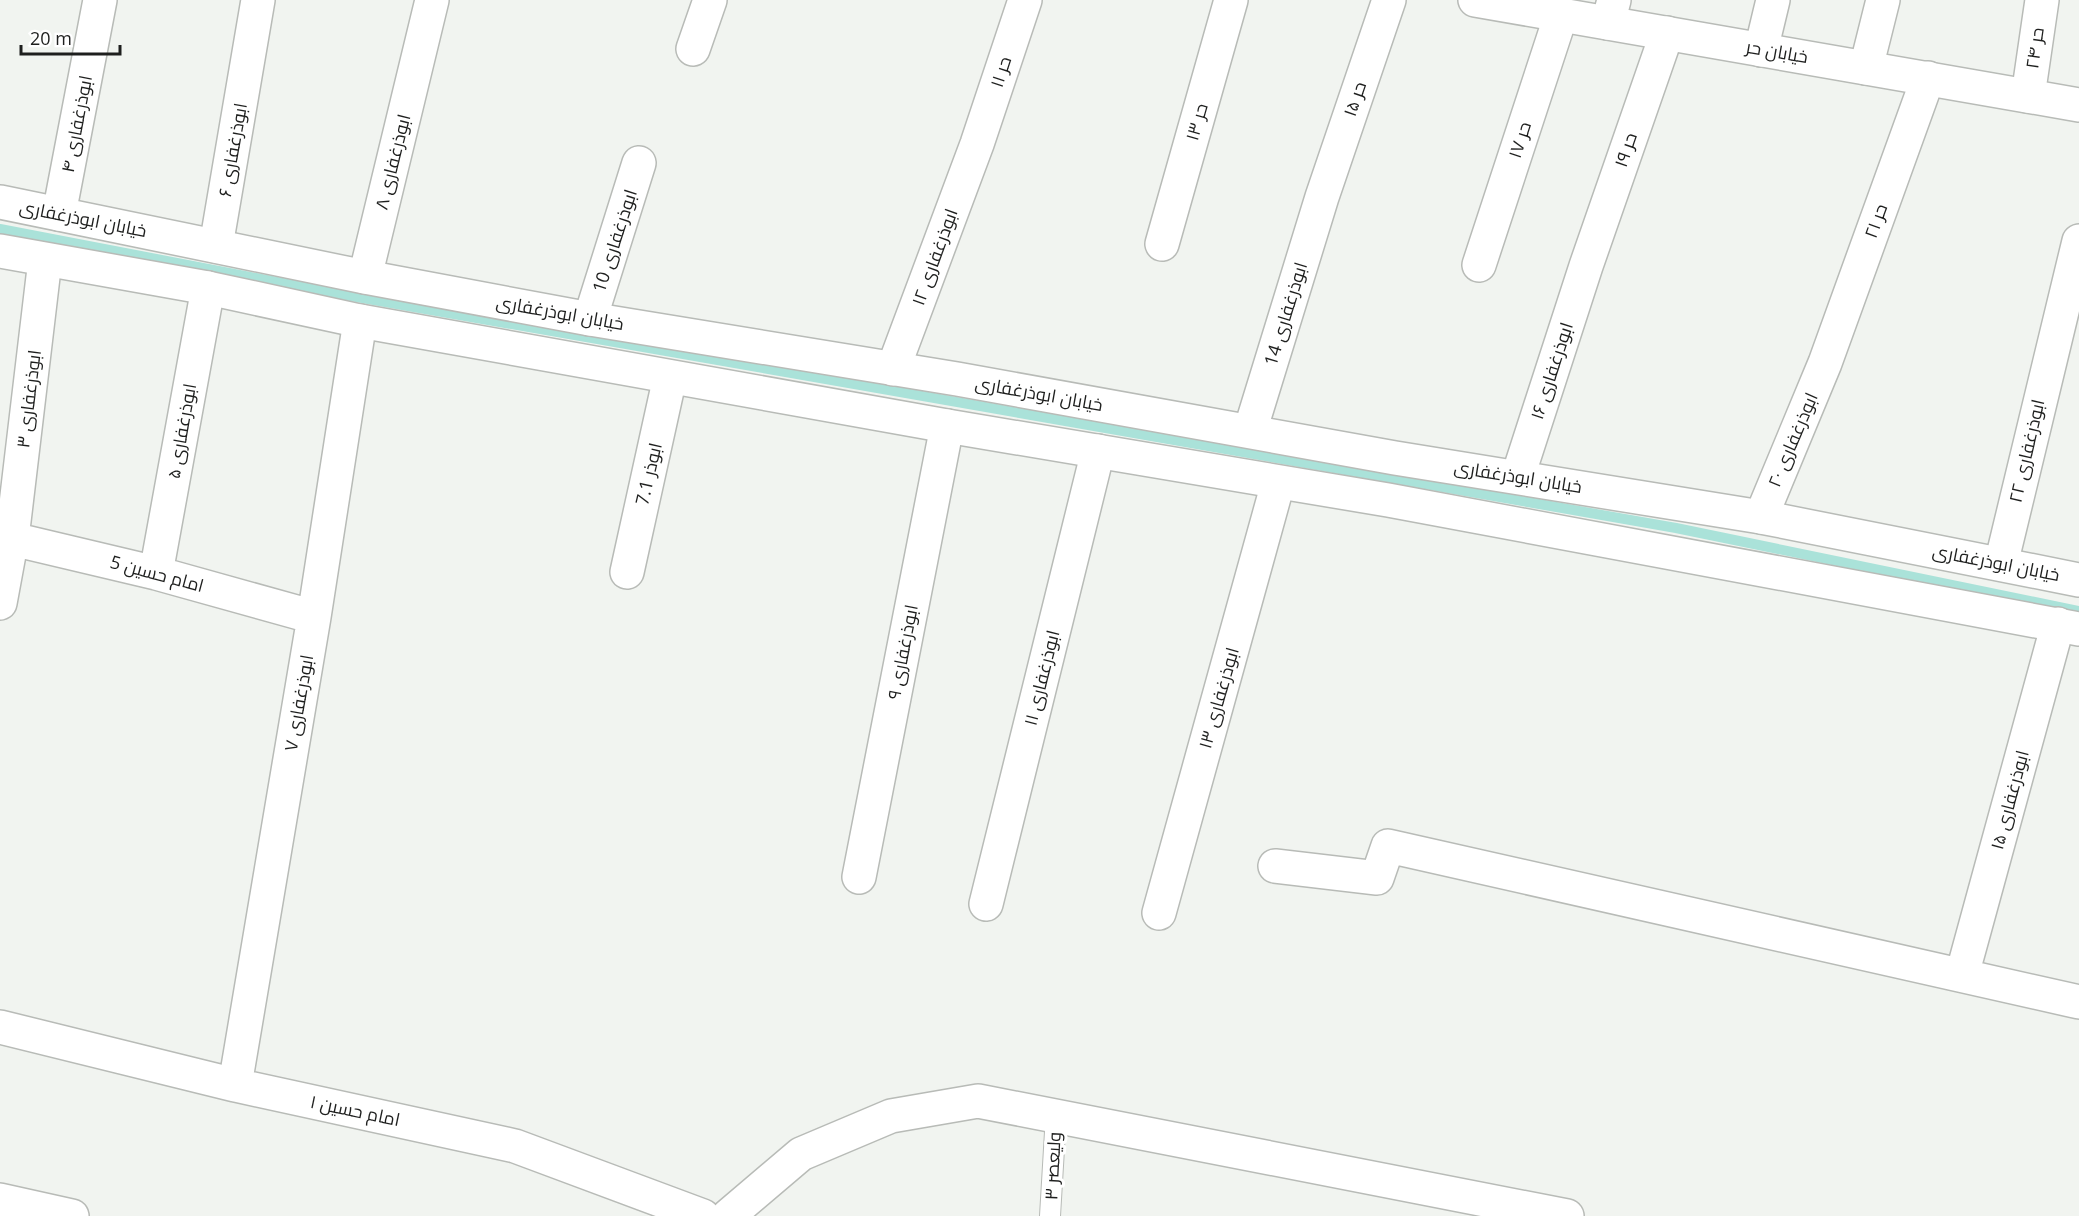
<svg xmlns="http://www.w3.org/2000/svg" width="2079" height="1216" viewBox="0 0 2079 1216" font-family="'Open Sans',Cairo,sans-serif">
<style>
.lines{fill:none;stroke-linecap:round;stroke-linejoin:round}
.stream{stroke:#aae2d9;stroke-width:10}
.service-casing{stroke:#b8bbb7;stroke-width:22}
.minor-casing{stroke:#b8bbb7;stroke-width:36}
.tertiary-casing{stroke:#b8bbb7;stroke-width:36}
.secondary-casing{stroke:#b8bbb7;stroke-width:36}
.service{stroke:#fff;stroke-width:20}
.minor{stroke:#fff;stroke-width:33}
.tertiary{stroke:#fff;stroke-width:33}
.secondary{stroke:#fff;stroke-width:33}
.labels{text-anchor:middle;stroke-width:6;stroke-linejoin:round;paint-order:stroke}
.street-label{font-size:18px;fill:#1e1f1e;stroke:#fff}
</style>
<rect width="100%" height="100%" fill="#f1f4f0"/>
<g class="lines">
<!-- stream -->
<path class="stream" d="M 0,229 L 334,293 L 1676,528 L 2079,611"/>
<!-- service casing -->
<g class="service-casing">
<path id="service" d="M 1050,1216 L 1056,1115"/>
</g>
<!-- minor casing -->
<g class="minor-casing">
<path id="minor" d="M 1608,23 L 1614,0
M 693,49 L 710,0
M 1761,50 L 1773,0
M 1866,68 L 1883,0
M 2028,96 L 2042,0
M 59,214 L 100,0
M 1162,244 L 1231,0
M 216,246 L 258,0
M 1479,265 L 1561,15
M 365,277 L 432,0
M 590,319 L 639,163
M 893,369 L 977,144 L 1025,0
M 1250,431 L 1322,197 L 1389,0
M 1518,476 L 1586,266 L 1667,33
M 1761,517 L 1825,363 L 1928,78
M 0,536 L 156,573 L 314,617
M 2001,564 L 2079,241
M 627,572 L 670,377
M 156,573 L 208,288
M 0,603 L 12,538 L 45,260
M 1275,866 L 1377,878 L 1388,846 L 2079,1002
M 859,877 L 947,426
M 986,904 L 1098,451
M 1159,913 L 1278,483
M 1962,975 L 2058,624
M 0,1027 L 235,1085 L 515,1146 L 703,1216
M 235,1085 L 314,617 L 360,321
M 728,1216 L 801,1154 L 891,1116 L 978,1101 L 1567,1216"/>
</g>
<!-- tertiary casing -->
<g class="tertiary-casing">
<path id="tertiary" d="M 1475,0 L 2079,105
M 0,202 L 365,277 L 590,319 L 957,379 L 1395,458 L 1761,517 L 2079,580
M 0,251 L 208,288 L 360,321 L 947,426 L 1388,500 L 2079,629"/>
</g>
<!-- secondary casing -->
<g class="secondary-casing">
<path id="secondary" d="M 0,1200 L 72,1216"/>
</g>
<!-- service -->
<use href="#service" class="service"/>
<!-- minor -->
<use href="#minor" class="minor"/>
<!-- tertiary -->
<use href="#tertiary" class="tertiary"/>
<!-- secondary -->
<use href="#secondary" class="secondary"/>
</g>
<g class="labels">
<!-- street labels -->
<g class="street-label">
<text transform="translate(2035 48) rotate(-82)" y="6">حر ۲۴</text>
<text transform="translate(1777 52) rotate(10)" y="6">خیابان حر</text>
<text transform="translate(1001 72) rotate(-72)" y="6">حر ۱۱</text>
<text transform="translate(1355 99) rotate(-71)" y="6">حر ۱۵</text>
<text transform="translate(1197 122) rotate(-74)" y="6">حر ۱۳</text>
<text transform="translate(77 124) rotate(-79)" y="6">ابوذرغفاری ۴</text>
<text transform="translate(1520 140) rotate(-72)" y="6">حر ۱۷</text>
<text transform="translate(233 150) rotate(-80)" y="6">ابوذرغفاری ۶</text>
<text transform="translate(1626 150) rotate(-71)" y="6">حر ۱۹</text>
<text transform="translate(393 162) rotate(-76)" y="6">ابوذرغفاری ۸</text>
<text transform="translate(83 219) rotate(11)" y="6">خیابان ابوذرغفاری</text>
<text transform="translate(1876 221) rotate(-70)" y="6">حر ۲۱</text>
<text transform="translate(615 241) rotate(-72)" y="6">ابوذرغفاری 10</text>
<text transform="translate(935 257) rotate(-70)" y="6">ابوذرغفاری ۱۲</text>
<text transform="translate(560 313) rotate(10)" y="6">خیابان ابوذرغفاری</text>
<text transform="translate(1286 314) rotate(-73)" y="6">ابوذرغفاری 14</text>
<text transform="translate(1552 371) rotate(-72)" y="6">ابوذرغفاری ۱۶</text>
<text transform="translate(1039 394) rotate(10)" y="6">خیابان ابوذرغفاری</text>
<text transform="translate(29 399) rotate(-83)" y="6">ابوذرغفاری ۳</text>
<text transform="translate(182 431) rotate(-80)" y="6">ابوذرغفاری ۵</text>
<text transform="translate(1793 440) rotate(-67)" y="6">ابوذرغفاری ۲۰</text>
<text transform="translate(2027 451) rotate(-77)" y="6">ابوذرغفاری ۲۲</text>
<text transform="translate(649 474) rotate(-77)" y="6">ابوذر 7.1</text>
<text transform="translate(1518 477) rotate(9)" y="6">خیابان ابوذرغفاری</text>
<text transform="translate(1996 563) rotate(11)" y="6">خیابان ابوذرغفاری</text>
<text transform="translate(157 574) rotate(15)" y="6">امام حسین 5</text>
<text transform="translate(903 652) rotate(-79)" y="6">ابوذرغفاری ۹</text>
<text transform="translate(1042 678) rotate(-76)" y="6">ابوذرغفاری ۱۱</text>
<text transform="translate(1219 698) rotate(-74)" y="6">ابوذرغفاری ۱۳</text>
<text transform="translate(299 703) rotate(-80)" y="6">ابوذرغفاری ۷</text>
<text transform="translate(2010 800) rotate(-75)" y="6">ابوذرغفاری ۱۵</text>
<text transform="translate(355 1111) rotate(12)" y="6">امام حسین ۱</text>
<text transform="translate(1053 1166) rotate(-87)" y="6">ولیعصر ۳</text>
</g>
</g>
<!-- scale -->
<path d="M21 45v9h99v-9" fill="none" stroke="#1e1f1e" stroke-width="3"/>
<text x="30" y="45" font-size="18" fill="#1e1f1e" stroke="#ffffff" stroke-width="4.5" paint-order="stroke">20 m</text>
</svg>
